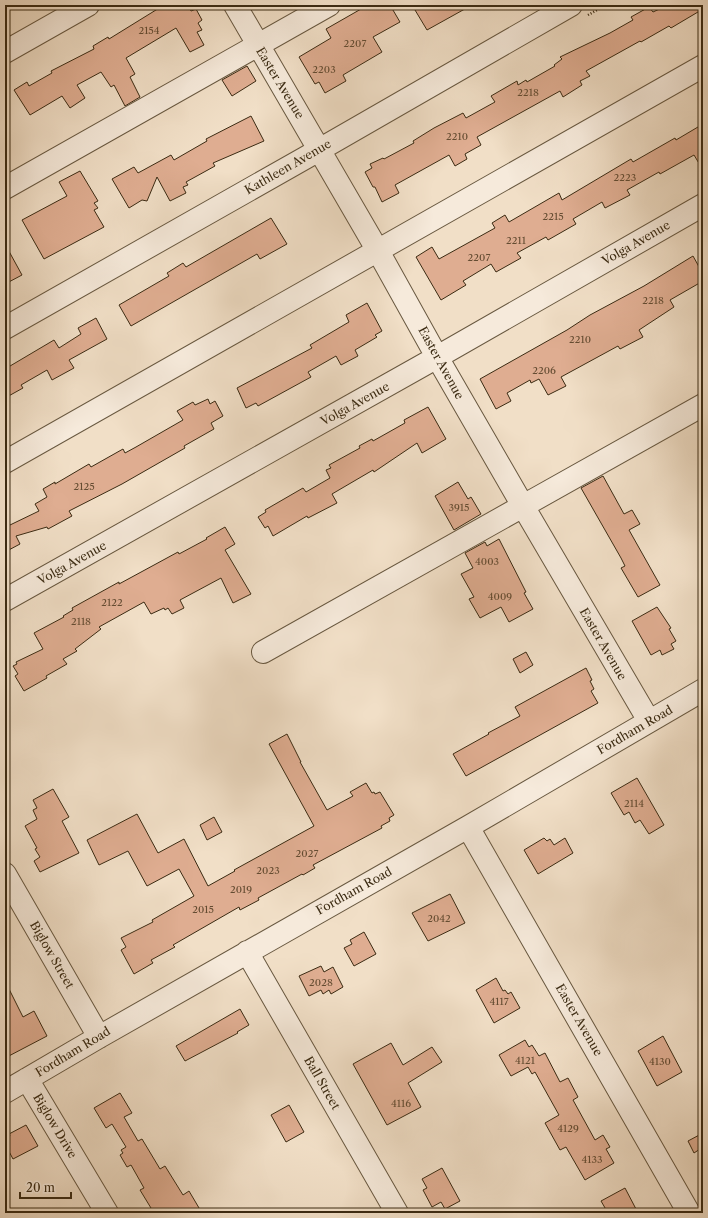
<svg xmlns="http://www.w3.org/2000/svg" width="708" height="1218" viewBox="0 0 708 1218" font-family="'Libre Caslon Text',serif">
<style>
.building{fill:#dfad91;stroke:#3b2b13}
.lines{fill:none;stroke-linecap:round;stroke-linejoin:round}
.minor-casing{stroke:#685840;stroke-width:24}
.path{stroke:#3b2b13;stroke-width:2.5;stroke-dasharray:1 2;stroke-linecap:butt}
.minor{stroke:#f6eadb;stroke-width:22}
.labels{text-anchor:middle;stroke-width:3;stroke-linejoin:round;paint-order:stroke}
.number-label{font-size:10px;fill:#644c32}
.street-label{font-size:12px;fill:#3b2b13;stroke:#f6eadb}
</style>
<rect width="100%" height="100%" fill="#f1dfc7"/>
<filter id="stains"><feTurbulence type="fractalNoise" baseFrequency=".005" numOctaves="4"/><feColorMatrix values="0 0 0 0 .2 0 0 0 0 .09 0 0 0 0 .02 0 0 0 .5 -.17"/></filter>
<radialGradient id="worn" r=".72"><stop offset=".6" stop-color="#630" stop-opacity="0"/><stop offset="1" stop-color="#630" stop-opacity=".3"/></radialGradient>
<!-- building -->
<path class="building" d="M 164,5 L 188,5 L 191,11 L 196,9 L 202,20 L 198,23 L 202,30 L 197,32 L 204,45 L 190,52 L 176,28 L 126,58 L 135,74 L 130,77 L 140,97 L 125,106 L 114,85 L 111,87 L 101,72 L 77,85 L 85,98 L 70,108 L 62,96 L 30,115 L 14,90 L 27,82 L 29,86 L 52,73 L 51,71 L 94,49 L 93,46 L 108,37 L 109,39 Z
M 368,5 L 390,5 L 400,22 L 373,37 L 382,52 L 343,75 L 346,81 L 325,93 L 319,82 L 315,84 L 299,57 L 331,38 L 326,29 Z
M 412,5 L 472,5 L 427,30 Z
M 668,5 L 703,5 L 703,9 L 671,28 L 669,26 L 641,42 L 640,41 L 586,71 L 590,76 L 580,81 L 582,85 L 563,97 L 560,91 L 477,137 L 481,145 L 465,154 L 467,159 L 455,166 L 449,155 L 395,185 L 399,193 L 382,202 L 375,187 L 373,187 L 365,172 L 372,168 L 370,164 L 383,158 L 384,159 L 414,143 L 413,141 L 434,128 L 463,113 L 466,118 L 495,102 L 491,96 L 517,81 L 518,85 L 526,80 L 527,82 L 555,66 L 554,65 L 562,59 L 560,57 L 610,33 L 633,20 L 631,17 L 649,7 L 653,12 Z
M 247,66 L 256,81 L 232,96 L 222,80 Z
M 251,116 L 264,141 L 213,163 L 215,166 L 186,182 L 188,185 L 183,187 L 186,193 L 170,201 L 157,177 L 147,201 L 142,200 L 129,208 L 112,179 L 134,167 L 138,173 L 171,155 L 174,160 L 207,141 L 206,139 Z
M 703,124 L 703,170 L 694,155 L 660,174 L 659,172 L 627,190 L 630,195 L 605,208 L 602,202 L 573,219 L 576,224 L 548,240 L 546,237 L 517,253 L 521,258 L 496,272 L 491,264 L 463,281 L 466,285 L 441,300 L 416,257 L 432,247 L 439,259 L 495,228 L 492,223 L 505,215 L 509,222 L 559,193 L 562,200 L 631,159 L 633,162 L 675,138 L 676,140 Z
M 80,171 L 98,201 L 94,203 L 98,208 L 94,210 L 104,227 L 44,259 L 22,220 L 67,196 L 59,182 Z
M 271,218 L 287,244 L 260,259 L 257,254 L 131,326 L 119,305 L 169,276 L 167,273 L 183,263 L 186,267 Z
M 5,244 L 22,275 L 5,284 Z
M 693,256 L 703,274 L 703,281 L 670,300 L 674,307 L 639,330 L 643,337 L 620,349 L 618,346 L 561,377 L 566,386 L 548,395 L 539,379 L 531,383 L 530,380 L 507,393 L 511,401 L 496,409 L 480,379 L 567,330 L 590,315 L 644,286 Z
M 367,303 L 382,331 L 375,335 L 377,337 L 355,350 L 358,356 L 341,365 L 336,356 L 308,372 L 311,377 L 258,406 L 256,403 L 246,408 L 237,388 L 312,348 L 310,345 L 349,322 L 346,315 Z
M 96,318 L 107,339 L 69,360 L 74,368 L 52,380 L 47,370 L 21,385 L 23,388 L 5,398 L 5,369 L 54,340 L 59,348 L 81,334 L 78,328 Z
M 208,399 L 210,404 L 215,401 L 223,416 L 211,423 L 214,429 L 184,446 L 185,448 L 122,484 L 69,511 L 72,516 L 48,529 L 47,527 L 16,536 L 20,544 L 5,552 L 5,516 L 10,525 L 39,511 L 35,504 L 47,497 L 43,489 L 55,482 L 55,484 L 89,464 L 91,467 L 123,449 L 125,453 L 136,447 L 183,420 L 177,411 L 193,402 L 195,405 Z
M 428,407 L 446,439 L 422,453 L 417,443 L 374,472 L 373,470 L 332,494 L 337,503 L 308,518 L 307,516 L 273,536 L 268,526 L 265,528 L 258,517 L 266,512 L 265,510 L 303,488 L 306,492 L 330,478 L 326,470 L 331,468 L 329,465 L 360,448 L 359,446 L 372,439 L 373,441 L 405,423 L 404,420 Z
M 603,476 L 624,514 L 632,510 L 640,524 L 629,530 L 660,585 L 638,597 L 621,568 L 625,566 L 621,558 L 581,488 Z
M 458,482 L 468,499 L 471,497 L 481,514 L 454,530 L 435,496 Z
M 225,527 L 235,544 L 225,550 L 251,594 L 233,603 L 221,578 L 180,600 L 184,608 L 172,614 L 168,608 L 165,610 L 164,608 L 151,614 L 144,602 L 99,627 L 101,629 L 75,649 L 77,651 L 63,659 L 67,664 L 46,676 L 47,678 L 24,691 L 15,676 L 18,674 L 13,666 L 17,664 L 16,662 L 43,649 L 34,633 L 64,617 L 63,616 L 73,610 L 72,608 L 119,582 L 119,584 L 178,552 L 179,554 L 207,539 L 206,538 Z
M 499,539 L 526,592 L 524,593 L 533,609 L 509,622 L 501,607 L 480,618 L 469,599 L 474,597 L 461,574 L 473,568 L 465,553 L 485,542 L 487,546 Z
M 657,607 L 671,628 L 669,629 L 676,641 L 671,644 L 674,649 L 662,655 L 660,650 L 651,655 L 632,621 Z
M 526,652 L 533,665 L 520,673 L 513,659 Z
M 586,668 L 592,680 L 590,681 L 594,689 L 591,691 L 598,703 L 466,776 L 453,754 L 489,734 L 488,733 L 520,716 L 515,707 Z
M 287,734 L 301,762 L 300,762 L 327,810 L 353,796 L 350,792 L 366,783 L 372,793 L 374,792 L 375,794 L 380,792 L 394,815 L 389,818 L 390,821 L 381,826 L 382,828 L 313,865 L 315,868 L 303,875 L 302,874 L 258,898 L 259,900 L 240,910 L 239,907 L 173,945 L 175,947 L 151,960 L 153,963 L 134,974 L 121,950 L 126,947 L 121,938 L 153,922 L 152,920 L 194,896 L 179,869 L 147,886 L 128,851 L 99,865 L 87,840 L 137,814 L 158,853 L 184,839 L 208,886 L 235,871 L 234,870 L 314,826 L 269,744 Z
M 637,778 L 664,825 L 649,834 L 640,820 L 635,823 L 629,812 L 624,815 L 611,793 Z
M 53,789 L 69,817 L 62,821 L 79,853 L 40,872 L 34,861 L 40,857 L 35,849 L 37,848 L 25,826 L 37,819 L 33,810 L 37,808 L 33,800 Z
M 214,817 L 222,832 L 207,840 L 200,825 Z
M 544,838 L 547,841 L 550,839 L 554,845 L 565,838 L 573,853 L 538,874 L 524,850 Z
M 450,894 L 465,923 L 428,941 L 412,913 Z
M 364,932 L 376,954 L 354,966 L 344,948 L 352,944 L 350,940 Z
M 321,966 L 324,972 L 333,967 L 343,987 L 331,994 L 329,990 L 323,994 L 321,990 L 309,996 L 299,976 Z
M 496,978 L 503,991 L 505,990 L 508,994 L 511,992 L 520,1008 L 494,1023 L 476,990 Z
M 5,981 L 23,1017 L 34,1011 L 47,1036 L 5,1058 Z
M 240,1009 L 249,1025 L 237,1032 L 238,1033 L 185,1061 L 176,1046 Z
M 663,1036 L 682,1072 L 657,1086 L 638,1051 Z
M 525,1040 L 529,1047 L 532,1045 L 539,1056 L 545,1053 L 560,1082 L 568,1078 L 578,1097 L 573,1100 L 595,1140 L 603,1135 L 610,1147 L 606,1149 L 614,1163 L 585,1180 L 566,1147 L 560,1150 L 545,1123 L 559,1115 L 535,1072 L 532,1074 L 528,1067 L 511,1076 L 499,1055 Z
M 391,1043 L 403,1065 L 432,1047 L 442,1062 L 408,1083 L 421,1107 L 387,1125 L 353,1064 Z
M 120,1093 L 132,1113 L 124,1117 L 138,1141 L 142,1139 L 160,1169 L 165,1166 L 183,1195 L 189,1191 L 202,1213 L 154,1213 L 140,1190 L 144,1188 L 131,1165 L 127,1167 L 120,1155 L 123,1153 L 121,1150 L 126,1147 L 112,1124 L 106,1128 L 94,1108 Z
M 289,1105 L 304,1132 L 286,1142 L 271,1115 Z
M 26,1125 L 38,1146 L 13,1159 L 5,1144 L 5,1139 L 10,1136 L 9,1134 Z
M 703,1133 L 703,1147 L 694,1153 L 688,1141 Z
M 442,1168 L 460,1201 L 445,1209 L 441,1202 L 432,1207 L 423,1190 L 427,1188 L 422,1179 Z
M 625,1188 L 636,1209 L 628,1213 L 608,1213 L 601,1201 Z"/>
<g class="lines">
<!-- minor casing -->
<g class="minor-casing">
<path id="minor" d="M 235,5 L 378,251 L 437,357 L 523,506 L 649,721
M 5,52 L 88,5
M 5,188 L 329,5
M 5,328 L 305,158 L 571,5
M 5,462 L 703,66
M 5,600 L 425,364 L 703,205
M 263,652 L 703,405
M 468,827 L 689,1213
M 5,874 L 99,1037
M 247,952 L 397,1213
M 27,1079 L 107,1213
M 5,1092 L 99,1037 L 468,827 L 703,690"/>
</g>
<!-- path -->
<path class="path" d="M 588,15 L 606,5"/>
<!-- minor -->
<use href="#minor" class="minor"/>
</g>
<g class="labels">
<!-- number labels -->
<g class="number-label">
<text x="149" y="34">2154</text>
<text x="355" y="47">2207</text>
<text x="324" y="73">2203</text>
<text x="528" y="96">2218</text>
<text x="457" y="140">2210</text>
<text x="625" y="181">2223</text>
<text x="553" y="220">2215</text>
<text x="516" y="244">2211</text>
<text x="479" y="261">2207</text>
<text x="653" y="304">2218</text>
<text x="580" y="343">2210</text>
<text x="544" y="374">2206</text>
<text x="84" y="490">2125</text>
<text x="459" y="511">3915</text>
<text x="487" y="565">4003</text>
<text x="500" y="600">4009</text>
<text x="112" y="606">2122</text>
<text x="81" y="625">2118</text>
<text x="634" y="807">2114</text>
<text x="307" y="857">2027</text>
<text x="268" y="874">2023</text>
<text x="241" y="893">2019</text>
<text x="203" y="913">2015</text>
<text x="439" y="922">2042</text>
<text x="321" y="986">2028</text>
<text x="499" y="1005">4117</text>
<text x="525" y="1064">4121</text>
<text x="660" y="1065">4130</text>
<text x="401" y="1107">4116</text>
<text x="568" y="1132">4129</text>
<text x="592" y="1163">4133</text>
</g>
<!-- street labels -->
<g class="street-label">
<text transform="translate(280 83) rotate(59)" y="4">Easter Avenue</text>
<text transform="translate(288 167) rotate(-30)" y="4">Kathleen Avenue</text>
<text transform="translate(636 243) rotate(-30)" y="4">Volga Avenue</text>
<text transform="translate(441 363) rotate(61)" y="4">Easter Avenue</text>
<text transform="translate(355 404) rotate(-29)" y="4">Volga Avenue</text>
<text transform="translate(72 563) rotate(-29)" y="4">Volga Avenue</text>
<text transform="translate(603 644) rotate(60)" y="4">Easter Avenue</text>
<text transform="translate(635 730) rotate(-30)" y="4">Fordham Road</text>
<text transform="translate(354 891) rotate(-29)" y="4">Fordham Road</text>
<text transform="translate(52 955) rotate(60)" y="4">Biglow Street</text>
<text transform="translate(579 1020) rotate(60)" y="4">Easter Avenue</text>
<text transform="translate(73 1052) rotate(-31)" y="4">Fordham Road</text>
<text transform="translate(322 1083) rotate(60)" y="4">Ball Street</text>
<text transform="translate(55 1126) rotate(59)" y="4">Biglow Drive</text>
</g>
</g>
<!-- margin -->
<rect width="708" height="1218" fill="none" stroke="#f1dfc7" stroke-width="20"/>
<rect x="6" y="6" width="696" height="1206" fill="none" stroke="#3b2b13" stroke-width="2"/>
<rect x="10" y="10" width="688" height="1198" fill="none" stroke="#3b2b13"/>
<!-- scale -->
<path d="M20 1192v6h51v-6" fill="none" stroke="#3b2b13" stroke-width="2"/>
<text x="26" y="1192" font-size="12" fill="#3b2b13" stroke="#f6eadb" stroke-width="3" paint-order="stroke">20 m</text>
<rect width="100%" height="100%" filter="url(#stains)"/>
<rect width="100%" height="100%" fill="url(#worn)"/>
</svg>
